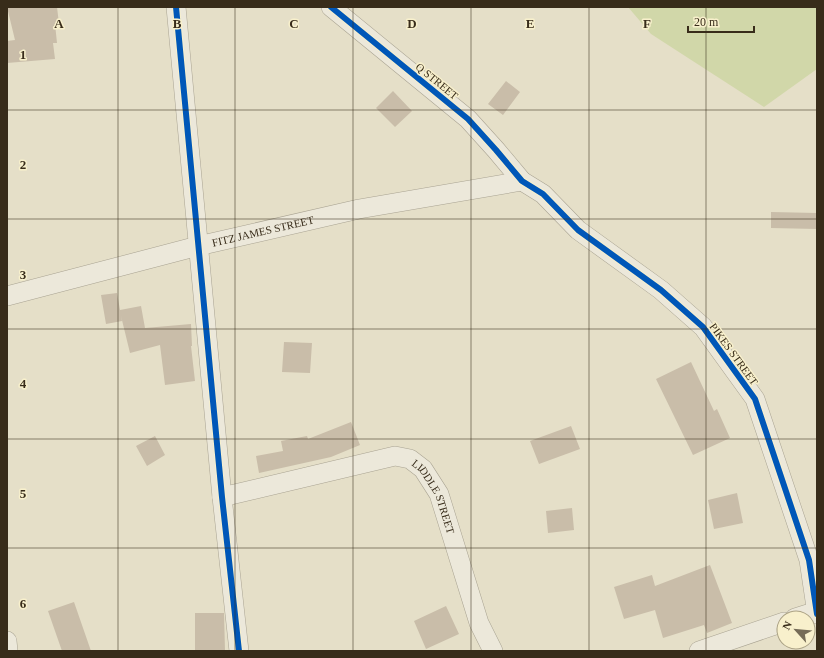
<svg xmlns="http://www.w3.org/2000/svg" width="824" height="658" viewBox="0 0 824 658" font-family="'Times New Roman',serif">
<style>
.green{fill:#d1d7a9}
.building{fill:#c9bda9}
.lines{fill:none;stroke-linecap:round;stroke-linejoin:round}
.street-casing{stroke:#a9a392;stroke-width:20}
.street{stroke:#ece8da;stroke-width:19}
.cycleway-casing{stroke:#f8f0cc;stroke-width:8}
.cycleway{stroke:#0057b8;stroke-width:6}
.grid{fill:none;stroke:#382c1a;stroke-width:1;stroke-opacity:0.55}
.labels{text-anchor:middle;stroke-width:3;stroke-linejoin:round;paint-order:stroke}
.street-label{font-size:11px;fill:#382c1a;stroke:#f8f0cc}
.grid-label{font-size:13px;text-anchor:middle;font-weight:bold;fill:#382c1a;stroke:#f8f0cc;stroke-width:3;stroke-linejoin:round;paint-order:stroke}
</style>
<rect width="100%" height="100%" fill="#e5dfc8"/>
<!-- green -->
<path class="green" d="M 628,7 L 817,7 L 817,69 L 764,107 L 651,34 Z"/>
<!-- building -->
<path class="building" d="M 7,7 L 57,7 L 59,24 L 55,24 L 57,43 L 53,43 L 55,59 L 7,63 L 7,41 L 15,40 Z
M 506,81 L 520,92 L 503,115 L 488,104 Z
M 393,91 L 412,111 L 395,127 L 376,108 Z
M 771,212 L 817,213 L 817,229 L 771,228 Z
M 117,293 L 120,310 L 141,306 L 145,328 L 191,324 L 192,346 L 191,346 L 195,381 L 165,385 L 160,345 L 130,353 L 121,316 L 122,321 L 106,324 L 101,295 Z
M 284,342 L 312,343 L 310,373 L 282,372 Z
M 691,362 L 714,411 L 717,409 L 730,438 L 693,455 L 656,379 Z
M 351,422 L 360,445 L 331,457 L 259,473 L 256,456 L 283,451 L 281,441 L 307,436 L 308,439 Z
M 571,426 L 580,449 L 539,464 L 530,441 Z
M 155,436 L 165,455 L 147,466 L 136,446 Z
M 737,493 L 743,523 L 714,529 L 708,500 Z
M 572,508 L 574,530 L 548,533 L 546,511 Z
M 710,565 L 732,623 L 707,633 L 704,625 L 663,638 L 655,610 L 624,619 L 614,587 L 652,575 L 655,586 Z
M 74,602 L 91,651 L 62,651 L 48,611 Z
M 446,606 L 459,634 L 426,649 L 414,621 Z
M 195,613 L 224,613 L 225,651 L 195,651 Z"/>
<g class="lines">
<!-- street casing -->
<g class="street-casing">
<g id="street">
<path d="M 176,7 L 222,497 L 239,651"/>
<path d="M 331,7 L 468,119 L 496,150 L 522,181 L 543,194 L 578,230 L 661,290 L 703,327 L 755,399 L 809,560 L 817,614"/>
<path id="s1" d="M 7,296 L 198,246 L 359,209 L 522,181"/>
<path id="s2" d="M 222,497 L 395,456 L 410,459 L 423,469 L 439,494 L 479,623 L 493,651"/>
<path d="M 795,618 L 817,611"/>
<path d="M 7,641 L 8,651"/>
<path d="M 699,651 L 784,622"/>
</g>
</g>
<!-- street -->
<use href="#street" class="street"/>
<!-- cycleway casing -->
<g class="cycleway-casing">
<path id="cycleway" d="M 176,7 L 222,497 L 239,651
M 331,7 L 468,119 L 496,150 L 522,181 L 543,194 L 578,230 L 661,290 L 703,327 L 755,399 L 809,560 L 817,614"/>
</g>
<!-- cycleway -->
<use href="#cycleway" class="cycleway"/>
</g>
<!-- grid -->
<path class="grid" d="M 118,7 L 118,651M 235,7 L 235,651M 353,7 L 353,651M 471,7 L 471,651M 589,7 L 589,651M 706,7 L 706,651M 7,110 L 817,110M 7,219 L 817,219M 7,329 L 817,329M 7,439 L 817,439M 7,548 L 817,548"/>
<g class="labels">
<!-- street labels -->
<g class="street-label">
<text transform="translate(437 81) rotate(39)" y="4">Q STREET</text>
<text dy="4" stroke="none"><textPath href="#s1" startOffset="264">FITZ JAMES STREET</textPath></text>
<text transform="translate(734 354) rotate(54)" y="4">PIKES STREET</text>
<text dy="4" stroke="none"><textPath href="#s2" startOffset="239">LIDDLE STREET</textPath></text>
</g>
</g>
<g class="grid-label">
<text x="59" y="28">A</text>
<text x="177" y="28">B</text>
<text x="294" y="28">C</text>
<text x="412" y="28">D</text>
<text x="530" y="28">E</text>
<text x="647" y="28">F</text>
<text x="23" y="59">1</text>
<text x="23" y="169">2</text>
<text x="23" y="279">3</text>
<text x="23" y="388">4</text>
<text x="23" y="498">5</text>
<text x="23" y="608">6</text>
</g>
<!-- border -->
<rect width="824" height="658" fill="none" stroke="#382c1a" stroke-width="16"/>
<!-- north arrow -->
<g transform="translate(796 630) rotate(297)"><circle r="19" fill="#f8f0cc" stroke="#aba285"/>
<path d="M0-3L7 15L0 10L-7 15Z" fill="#756b57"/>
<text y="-6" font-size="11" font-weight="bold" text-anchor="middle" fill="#382c1a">N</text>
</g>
<!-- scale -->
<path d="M688 26v6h66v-6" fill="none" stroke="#382c1a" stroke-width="2"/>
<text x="694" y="26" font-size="12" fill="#382c1a" stroke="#f8f0cc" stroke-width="3" paint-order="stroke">20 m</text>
</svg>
